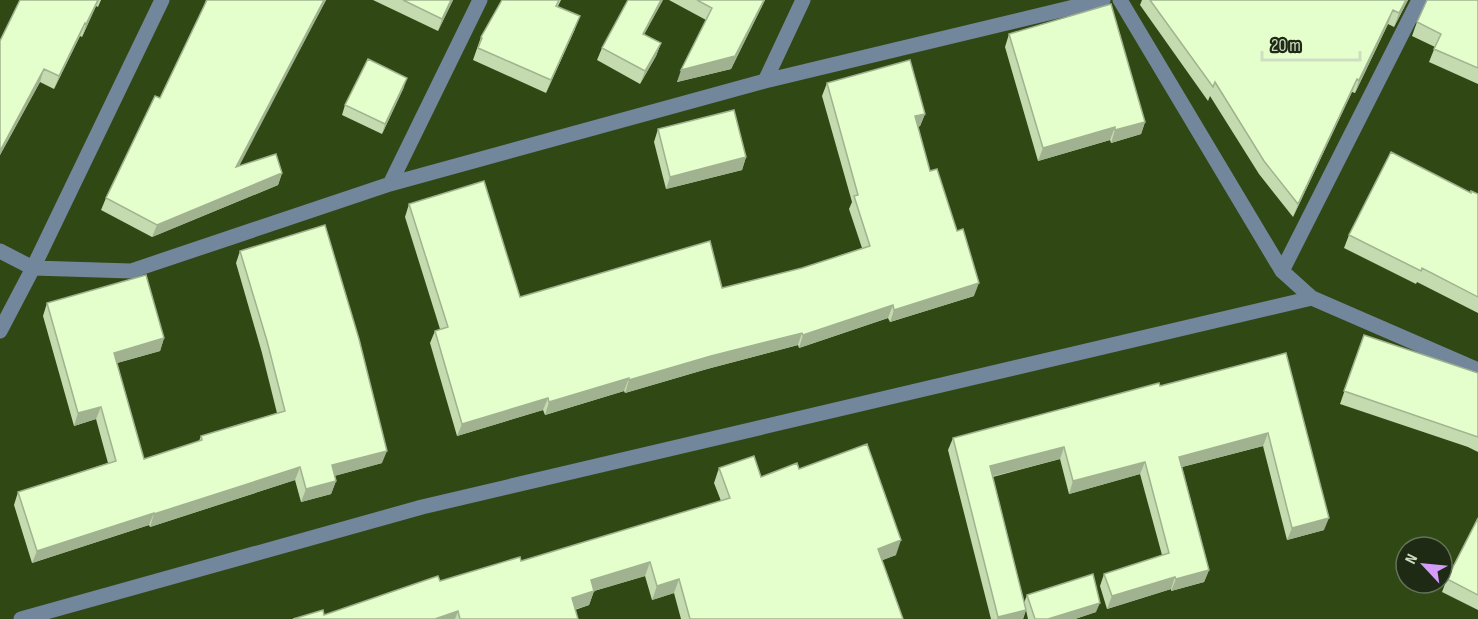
<svg xmlns="http://www.w3.org/2000/svg" width="1478" height="619" viewBox="0 0 1478 619" font-family="'Sofia Sans Condensed',sans-serif">
<style>
.lines{fill:none;stroke-linecap:round;stroke-linejoin:round}
.minor{stroke:#72869c;stroke-width:15}
.wall{fill:#c4daaf}
.shaded-wall{fill:#a0b28f}
.building{fill:#e4fecc;stroke:#a0b28f;stroke-width:1.5}
</style>
<rect width="100%" height="100%" fill="#304814"/>
<g class="lines">
<!-- minor -->
<path class="minor" d="M 1120,0 L 1282,271 L 1312,298
M 765,81 L 803,0
M 390,184 L 480,0
M 0,251 L 33,268 L 131,271 L 390,184 L 765,81 L 1103,0
M 1282,271 L 1419,0
M 0,331 L 33,268 L 162,0
M 21,619 L 422,507 L 1312,298 L 1478,370"/>
</g>
<!-- wall -->
<path class="wall" d="M 20,0 L 101,0 L 98,7 L 96,6 L 82,37 L 80,36 L 54,89 L 40,82 L 0,155 L 0,41 Z
M 206,0 L 326,0 L 238,166 L 282,173 L 278,185 L 152,237 L 101,210 L 106,198 L 160,98 L 203,8 Z
M 373,0 L 453,0 L 438,31 Z
M 502,0 L 561,0 L 558,6 L 575,29 L 546,93 L 473,60 L 481,37 Z
M 663,0 L 644,34 L 661,43 L 656,56 L 640,84 L 597,60 L 602,48 Z
M 669,0 L 765,0 L 731,69 L 677,82 L 706,20 Z
M 1142,0 L 1408,0 L 1394,27 L 1388,24 L 1355,93 L 1352,92 L 1293,217 L 1259,174 L 1210,96 L 1208,101 L 1140,5 Z
M 1478,0 L 1478,84 L 1429,62 L 1435,47 L 1412,36 L 1417,22 Z
M 1009,34 L 1145,122 L 1141,134 L 1111,143 L 1110,140 L 1038,161 L 1005,47 Z
M 827,83 L 925,114 L 920,126 L 918,127 L 930,171 L 974,296 L 890,322 L 888,318 L 799,348 L 798,345 L 707,369 L 625,393 L 624,391 L 545,415 L 543,410 L 457,436 L 430,343 L 435,331 L 440,329 L 405,217 L 409,204 L 520,297 L 722,288 L 802,268 L 862,248 L 849,209 L 852,202 L 822,96 Z
M 404,87 L 382,134 L 342,115 L 345,105 Z
M 658,129 L 746,157 L 742,170 L 666,189 L 654,142 Z
M 1471,193 L 1478,194 L 1478,313 L 1417,282 L 1416,284 L 1344,248 L 1349,235 Z
M 240,251 L 382,463 L 334,476 L 336,481 L 331,494 L 301,502 L 295,480 L 150,527 L 149,525 L 32,563 L 14,505 L 18,492 L 108,463 L 96,419 L 74,426 L 43,316 L 47,303 L 164,338 L 160,351 L 117,363 L 144,459 L 199,441 L 201,436 L 277,413 L 262,353 L 236,263 Z
M 1364,335 L 1478,373 L 1478,452 L 1468,447 L 1340,404 Z
M 1286,353 L 1324,530 L 1287,540 L 1263,446 L 1182,467 L 1209,570 L 1204,582 L 1171,591 L 1171,589 L 1107,609 L 1100,586 L 1104,574 L 1162,555 L 1140,474 L 1069,494 L 1060,459 L 993,477 L 1024,603 L 1027,595 L 1096,612 L 1075,619 L 1028,619 L 1026,610 L 1023,619 L 991,619 L 948,450 L 953,438 L 1160,386 Z
M 719,468 L 761,477 L 799,469 L 896,555 L 882,560 L 903,619 L 681,619 L 674,593 L 652,600 L 645,576 L 594,591 L 589,605 L 575,610 L 578,619 L 293,619 L 324,615 L 440,581 L 521,561 L 721,501 L 714,483 Z
M 1478,518 L 1478,610 L 1442,592 L 1447,579 Z"/>
<!-- shaded-wall -->
<path class="shaded-wall" d="M 98,0 L 99,0 L 96,6 L 82,37 L 86,24 Z
M 324,0 L 326,0 L 232,180 L 236,167 Z
M 451,0 L 453,0 L 438,31 L 442,19 Z
M 661,0 L 663,0 L 638,46 L 643,34 Z
M 764,0 L 765,0 L 731,69 L 677,82 L 681,70 Z
M 1406,0 L 1408,0 L 1394,27 L 1399,13 Z
M 1393,10 L 1388,24 L 1355,93 L 1359,80 Z
M 580,16 L 575,29 L 546,93 L 551,80 Z
M 85,23 L 80,36 L 54,89 L 59,76 Z
M 661,43 L 656,56 L 640,84 L 645,71 Z
M 44,69 L 40,82 L 0,155 L 0,151 Z
M 407,78 L 404,87 L 382,134 L 385,124 Z
M 1357,79 L 1352,92 L 1293,217 L 1298,204 Z
M 925,114 L 920,126 L 911,129 L 915,116 Z
M 1145,122 L 1141,134 L 1111,143 L 1115,130 Z
M 1115,127 L 1110,140 L 1038,161 L 1043,148 Z
M 746,157 L 742,170 L 666,189 L 670,177 Z
M 282,173 L 278,185 L 152,237 L 157,225 Z
M 979,283 L 974,296 L 890,322 L 894,310 Z
M 893,305 L 888,318 L 799,348 L 803,335 Z
M 802,333 L 798,345 L 707,369 L 625,393 L 629,380 L 711,356 Z
M 164,338 L 160,351 L 110,365 L 114,353 Z
M 629,378 L 624,391 L 545,415 L 549,402 Z
M 548,398 L 543,410 L 457,436 L 462,424 Z
M 101,407 L 96,419 L 74,426 L 78,413 Z
M 1268,433 L 1263,446 L 1174,469 L 1179,457 Z
M 1064,447 L 1060,459 L 986,478 L 990,466 Z
M 387,451 L 382,463 L 327,478 L 332,465 Z
M 1145,462 L 1140,474 L 1069,494 L 1073,481 Z
M 300,467 L 295,480 L 150,527 L 154,514 Z
M 336,481 L 331,494 L 301,502 L 306,489 Z
M 154,513 L 149,525 L 32,563 L 37,551 Z
M 1329,518 L 1324,530 L 1287,540 L 1292,528 Z
M 901,540 L 896,555 L 873,564 L 878,549 Z
M 650,562 L 645,576 L 594,591 L 589,605 L 566,612 L 572,598 L 591,580 Z
M 1209,570 L 1204,582 L 1171,591 L 1176,579 Z
M 1175,577 L 1171,589 L 1107,609 L 1112,596 Z
M 679,579 L 674,593 L 652,600 L 657,586 Z
M 1100,603 L 1096,612 L 1075,619 L 1048,619 Z
M 1026,610 L 1023,619 L 997,619 L 998,617 Z
M 458,611 L 455,619 L 435,619 Z"/>
<!-- building -->
<path class="building" d="M 20,0 L 98,0 L 86,24 L 85,23 L 59,76 L 44,69 L 0,151 L 0,41 Z
M 207,0 L 324,0 L 236,167 L 276,154 L 282,173 L 157,225 L 106,198 L 155,96 L 160,98 Z
M 403,0 L 451,0 L 442,19 Z
M 502,0 L 559,0 L 556,6 L 580,16 L 551,80 L 478,48 L 482,38 L 481,37 Z
M 628,0 L 661,0 L 643,34 L 661,43 L 645,71 L 602,48 Z
M 697,0 L 764,0 L 735,56 L 681,70 L 712,8 Z
M 1150,0 L 1406,0 L 1399,13 L 1393,10 L 1359,80 L 1357,79 L 1298,204 L 1264,161 L 1215,82 L 1213,87 Z
M 1427,0 L 1478,0 L 1478,68 L 1434,49 L 1441,34 L 1417,22 Z
M 1111,4 L 1145,122 L 1115,130 L 1115,127 L 1043,148 L 1009,34 Z
M 368,59 L 407,78 L 385,124 L 345,105 Z
M 910,60 L 925,114 L 915,116 L 930,171 L 937,169 L 957,231 L 963,229 L 979,283 L 894,310 L 893,305 L 803,335 L 802,333 L 711,356 L 629,380 L 629,378 L 549,402 L 548,398 L 462,424 L 435,331 L 448,327 L 409,204 L 484,181 L 520,297 L 710,241 L 722,288 L 802,268 L 870,246 L 854,196 L 858,195 L 827,83 Z
M 734,110 L 746,157 L 670,177 L 658,129 Z
M 1391,152 L 1471,193 L 1471,191 L 1478,194 L 1478,297 L 1422,268 L 1421,271 L 1349,235 Z
M 325,225 L 359,339 L 387,451 L 332,465 L 336,481 L 306,489 L 300,467 L 154,514 L 154,513 L 37,551 L 18,492 L 116,461 L 101,407 L 78,413 L 47,303 L 146,275 L 164,338 L 114,353 L 144,459 L 202,440 L 201,436 L 285,411 L 267,341 L 240,251 Z
M 1364,335 L 1478,373 L 1478,437 L 1344,391 Z
M 1286,353 L 1329,518 L 1292,528 L 1268,433 L 1179,457 L 1209,570 L 1176,579 L 1175,577 L 1112,596 L 1104,574 L 1169,553 L 1145,462 L 1073,481 L 1064,447 L 990,466 L 1026,610 L 998,617 L 953,438 L 1159,383 L 1160,386 Z
M 867,444 L 901,540 L 878,549 L 903,619 L 690,619 L 679,579 L 657,586 L 650,562 L 591,580 L 594,591 L 572,598 L 578,619 L 460,619 L 458,611 L 435,619 L 293,619 L 323,610 L 324,615 L 438,576 L 440,581 L 520,557 L 521,561 L 730,498 L 719,468 L 754,456 L 761,477 L 797,463 L 799,469 Z
M 1478,518 L 1478,595 L 1447,579 Z
M 1093,574 L 1100,603 L 1048,619 L 1035,619 L 1027,595 Z"/>
<!-- north arrow -->
<g transform="translate(1424 565) rotate(296)"><circle r="28" fill="#1f2a14" stroke="#65725a" stroke-width="1.5"/>
<path d="M0-4.5L10 22L0 15L-10 22Z" fill="#d49cfb"/>
<text y="-9" font-size="16" font-weight="bold" text-anchor="middle" fill="#cfdec2">N</text>
</g>
<!-- scale -->
<path d="M1262 51v9h98v-9" fill="none" stroke="#cfdec2" stroke-width="3"/>
<text x="1271" y="51" font-size="18" fill="#cfdec2" stroke="#1f2a14" stroke-width="4.5" paint-order="stroke">20 m</text>
</svg>
